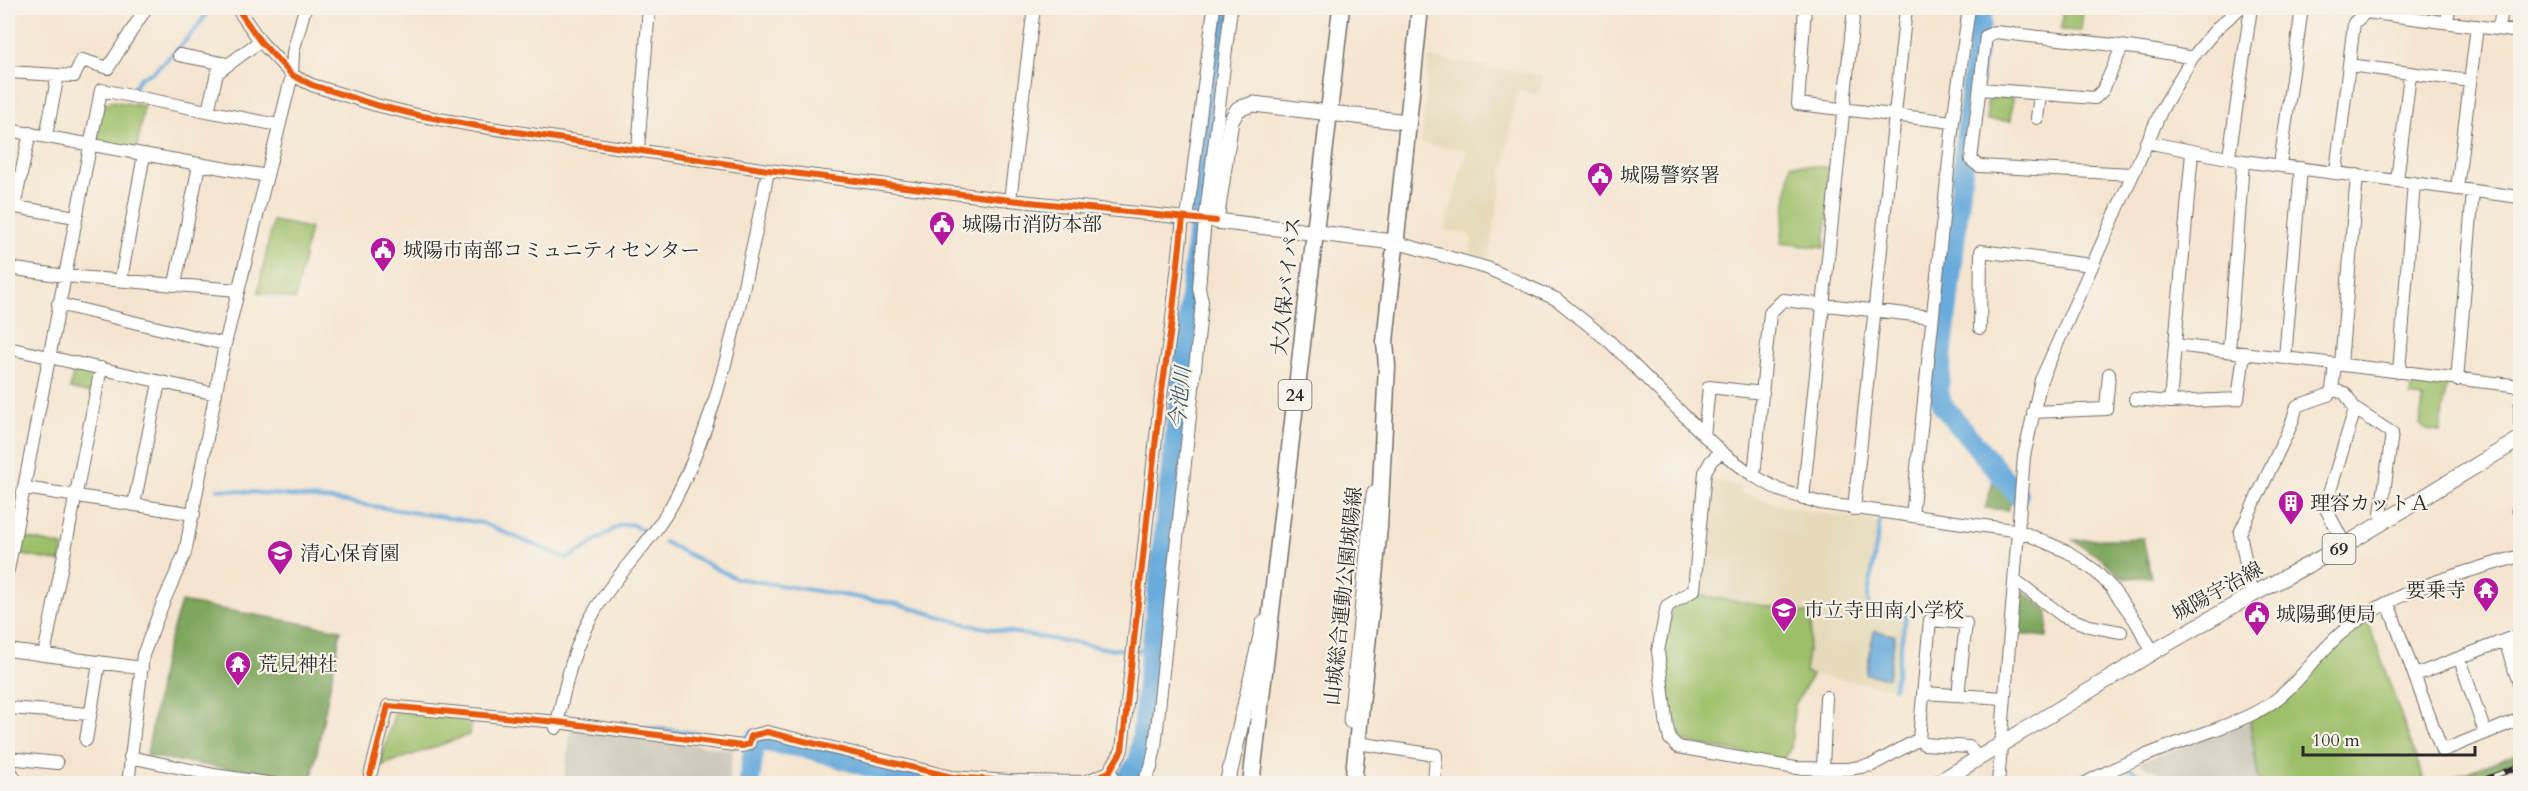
<svg xmlns="http://www.w3.org/2000/svg" width="2528" height="791" viewBox="0 0 2528 791" font-family="Cardo,'Noto Serif JP',serif">
<style>
.built{fill:#e6daba}
.industrial{fill:#c8c4b8}
.green{fill:#9dbf69;stroke:#64754a;stroke-width:1.5}
.forest{fill:#7ea65d;stroke:#546844;stroke-width:1.5}
.water{fill:#67abdc;stroke:#496b84;stroke-width:1.5}
.lines{fill:none;stroke-linecap:round;stroke-linejoin:round}
.stream{stroke:#67abdc;stroke-width:4}
.river{stroke:#67abdc;stroke-width:21}
.minor-casing{stroke:#726c65;stroke-width:14}
.major-casing{stroke:#726c65;stroke-width:17}
.highway-casing{stroke:#726c65;stroke-width:19}
.minor{stroke:#fff;stroke-width:12}
.major{stroke:#fff;stroke-width:15}
.highway{stroke:#fff;stroke-width:16}
.rail-casing{stroke:#2b2b2b;stroke-width:6}
.rail{stroke:#f7f3e8;stroke-width:4;stroke-dasharray:11;stroke-linecap:butt}
.cycleway-casing{stroke:#f7f3e8;stroke-width:10}
.cycleway{stroke:#e8590c;stroke-width:6}
.labels{text-anchor:middle;stroke-width:4.5;stroke-linejoin:round;paint-order:stroke}
.shield{fill:#f7f3e8;stroke:#686764;stroke-width:1.5}
.shield-label{font-size:18px;font-weight:bold;fill:#2b2b2b}
.poi-label{font-size:20px;fill:#2b2b2b;stroke:#f7f3e8;text-anchor:start}
.street-label{font-size:20px;fill:#2b2b2b;stroke:#f7f3e8}
.water-label{font-size:21px;font-style:italic;fill:#405869;stroke:#f7f3e8}
</style>
<rect width="100%" height="100%" fill="#f7f3e8"/>
<filter id="ink" filterUnits="userSpaceOnUse"><feTurbulence type="fractalNoise" baseFrequency=".0167" numOctaves="2"/><feDisplacementMap in="SourceGraphic" scale="12" xChannelSelector="R" yChannelSelector="G"/><feConvolveMatrix kernelMatrix="1 2 1 2 8 2 1 2 1" color-interpolation-filters="sRGB"/></filter>
<filter id="wash" filterUnits="userSpaceOnUse"><feTurbulence type="fractalNoise" baseFrequency=".008" numOctaves="4" result="noise"/><feDisplacementMap in="SourceGraphic" scale="24" xChannelSelector="R" yChannelSelector="G"/><feGaussianBlur stdDeviation="1.35" result="paint"/><feColorMatrix in="noise" values="0 0 0 0 0 0 0 0 0 0 0 0 0 0 0 0 0 1.4 0 .05"/><feComposite in="paint" operator="in"/></filter>
<g filter="url(#wash)">
<rect width="100%" height="100%" fill="#f5e5d0"/>
<!-- built -->
<path class="built" d="M 1429,58 L 1543,75 L 1539,94 L 1517,90 L 1489,258 L 1470,253 L 1472,241 L 1468,234 L 1445,230 L 1467,150 L 1421,144 Z
M 1710,476 L 1716,481 L 1738,485 L 1742,493 L 1790,508 L 1880,522 L 1868,596 L 1869,612 L 1906,614 L 1894,688 L 1815,675 L 1797,707 L 1793,747 L 1784,762 L 1680,744 L 1663,652 L 1670,607 L 1697,592 Z"/>
<!-- industrial -->
<path class="industrial" d="M 2250,721 L 2259,783 L 2182,783 L 2138,763 Z
M 571,727 L 733,750 L 729,778 L 731,783 L 564,784 Z"/>
<!-- green -->
<path class="green" d="M 2064,8 L 2083,8 L 2081,31 L 2061,30 Z
M 1994,96 L 2012,98 L 2011,121 L 1987,120 L 1987,102 Z
M 111,101 L 144,106 L 137,149 L 100,143 L 96,135 L 103,105 Z
M 1791,164 L 1833,168 L 1824,248 L 1781,243 Z
M 273,221 L 310,228 L 295,300 L 258,292 Z
M 74,367 L 88,370 L 94,377 L 91,393 L 70,389 Z
M 2412,377 L 2447,382 L 2440,432 L 2427,430 L 2420,425 L 2423,398 L 2410,396 Z
M 22,537 L 63,546 L 61,562 L 18,554 Z
M 1698,595 L 1813,614 L 1805,673 L 1812,675 L 1794,706 L 1791,748 L 1782,760 L 1679,741 L 1675,737 L 1664,652 L 1673,607 Z
M 2368,622 L 2425,783 L 2259,783 L 2250,721 L 2342,640 Z
M 395,711 L 472,720 L 469,735 L 380,766 Z"/>
<!-- forest -->
<path class="forest" d="M 1993,481 L 2011,500 L 2008,510 L 1985,508 Z
M 2143,538 L 2151,577 L 2122,578 L 2106,562 L 2073,540 Z
M 2024,591 L 2048,611 L 2047,637 L 2017,634 Z
M 181,602 L 341,630 L 311,782 L 147,756 L 163,662 Z
M 2520,752 L 2520,762 L 2463,783 L 2439,783 Z"/>
<!-- water -->
<path class="water" d="M 1874,631 L 1895,635 L 1888,678 L 1866,674 Z"/>
<g class="lines">
<!-- stream -->
<path class="stream" d="M 130,92 L 141,77 L 153,72 L 178,49 L 199,25 L 210,8
M 218,489 L 333,500 L 482,523 L 568,559 L 620,525 L 631,524 L 644,531
M 1880,522 L 1868,596 L 1869,613 L 1906,614 L 1894,688
M 664,542 L 735,578 L 898,604 L 969,625 L 1109,649 L 1152,650
M 643,727 L 748,739
M 2124,770 L 2129,769 L 2159,784
M 2010,783 L 2041,784
M 2064,784 L 2090,772 L 2096,772"/>
<!-- river -->
<path class="river" d="M 1983,8 L 1975,60 L 1938,389 L 1942,405 L 2018,495
M 749,784 L 755,740 L 811,749 L 926,784
M 1123,784 L 1139,761 L 1223,8"/>
</g>
</g>
<g filter="url(#ink)">
<g class="lines">
<!-- minor casing -->
<g class="minor-casing">
<path id="minor" d="M 237,8 L 260,41 L 292,75 L 312,85 L 376,105 L 417,115 L 477,126 L 768,170 L 1010,200 L 1216,221
M 1805,8 L 1798,104 L 1953,122
M 2447,22 L 2449,8
M 2499,29 L 2502,8
M 179,55 L 226,64
M 2349,65 L 2470,81
M 8,72 L 74,76 L 82,60 L 108,68 L 146,8
M 1980,89 L 2095,98 L 2103,90 L 2122,47
M 208,111 L 217,73 L 260,41
M 2037,118 L 2040,95
M 8,130 L 267,176
M 46,136 L 58,75
M 2146,142 L 2243,161 L 2520,197
M 638,150 L 649,8
M 2192,152 L 2175,345 L 2520,386
M 2229,157 L 2251,8
M 2280,164 L 2302,8
M 2336,172 L 2354,23 L 2366,12 L 2520,32
M 2132,174 L 1979,166 L 1971,160 L 1986,36 L 1995,32 C 2060,40 2127,44 2192,58
M 2397,181 L 2410,74
M 2457,189 L 2477,26
M 1010,200 L 1034,8
M 9,206 L 76,217
M 14,207 L 30,133
M 1187,219 L 1214,8
M 1394,242 L 1487,268 L 1556,299 L 1609,341 L 1721,452 L 1754,476 L 1779,490 L 1820,503 L 2020,531 L 2068,552 L 2094,570 L 2111,587 L 2135,620 L 2153,652
M 8,268 L 65,276 L 238,290
M 121,279 L 144,155
M 175,284 L 199,165
M 58,304 L 225,344
M 1980,328 L 1981,251 L 2091,265
M 8,348 L 216,394
M 2229,351 L 2243,161
M 2285,358 L 2301,168
M 2341,364 L 2357,175
M 2399,372 L 2414,183
M 2457,380 L 2473,191
M 2332,390 L 2335,364
M 2135,399 L 2170,402 L 2238,399 L 2244,353
M 2170,402 L 2175,345
M 2520,406 L 2520,424
M 2033,412 L 2106,409 L 2109,374
M 1704,436 L 1709,387 L 1763,393
M 1721,452 L 1711,461 L 1705,472 L 1694,590 L 1667,606 L 1658,651 L 1667,727 L 1670,739 L 1678,747 L 1795,768 L 1848,769 L 1872,765 L 1919,739 L 1930,620 L 1966,623 L 1958,695
M 1754,476 L 1770,313 L 1783,300 L 1932,317
M 25,488 L 194,514
M 1803,499 L 1854,8
M 134,504 L 159,383
M 1854,509 L 1906,8
M 2518,509 L 2520,509
M 1912,516 L 1953,122 L 1969,8
M 2345,545 L 2325,507 L 2355,409
M 8,570 L 101,90 L 278,125
M 2015,580 L 2063,616 L 2089,626 L 2121,632
M 2252,595 L 2240,533 L 2291,425 L 2297,406 L 2328,395 L 2332,390 L 2345,393 L 2355,409 L 2392,433 L 2381,514 L 2383,521
M 2388,603 L 2442,751 L 2520,719
M 2505,641 L 2520,686
M 8,650 L 142,668
M 44,655 L 101,368
M 2460,659 L 2485,733
M 2415,675 L 2513,637 L 2520,637
M 1923,693 L 2004,698
M 8,708 L 90,714
M 556,728 C 565,688 572,648 594,612 C 617,572 652,542 674,501 C 710,432 728,357 745,281 C 753,244 762,207 768,170
M 1919,739 L 1924,744 L 1969,747 L 1979,758
M 86,740 L 99,664
M 1358,743 L 1436,755 L 1434,784
M 130,757 L 214,775 L 274,784
M 8,758 L 57,763
M 1823,769 L 1826,697
M 8,771 L 11,772 L 18,784
M 1109,772 L 1119,784
M 128,784 L 143,655 L 163,603 L 185,553 L 225,344 L 292,75 L 293,52 L 305,8
M 368,784 L 388,706 L 557,722 L 742,746 L 749,744 L 751,736 L 767,732 L 952,777 L 1008,781 L 1085,782 L 1109,772 L 1122,750 L 1159,410 L 1171,328 L 1183,218
M 1142,784 L 1151,768 L 1155,747 L 1202,302 L 1199,288 L 1204,230 L 1231,8
M 1998,784 L 2024,456 L 2041,380 L 2162,109 L 2192,58 L 2218,27 L 2240,8
M 2084,784 C 2120,764 2159,750 2197,736 C 2218,728 2241,721 2260,710 C 2294,692 2311,660 2339,635 C 2390,591 2457,574 2520,556"/>
</g>
<!-- major casing -->
<g class="major-casing">
<path id="major" d="M 1394,242 L 1216,221 L 1231,121 L 1238,109 L 1253,104 L 1407,122
M 1351,721 L 1374,494
M 1227,784 L 1264,623
M 1936,784 L 2153,652 L 2252,595 L 2345,545 L 2520,439"/>
</g>
<!-- highway casing -->
<g class="highway-casing">
<path id="highway" d="M 1251,784 L 1341,8
M 1353,784 L 1379,527 L 1387,366 L 1385,342 L 1420,8"/>
</g>
<!-- minor -->
<use href="#minor" class="minor"/>
<!-- major -->
<use href="#major" class="major"/>
<!-- highway -->
<use href="#highway" class="highway"/>
<!-- rail casing -->
<g class="rail-casing">
<path id="rail" d="M 2473,784 L 2520,766"/>
</g>
<!-- rail -->
<use href="#rail" class="rail"/>
<!-- cycleway casing -->
<g class="cycleway-casing">
<path id="cycleway" d="M 237,8 L 260,41 L 292,75 L 312,85 L 376,105 L 417,115 L 477,126 L 768,170 L 1010,200 L 1216,221
M 368,784 L 388,706 L 557,722 L 742,746 L 749,744 L 751,736 L 767,732 L 952,777 L 1008,781 L 1085,782 L 1109,772 L 1122,750 L 1159,410 L 1171,328 L 1183,218"/>
</g>
<!-- cycleway -->
<use href="#cycleway" class="cycleway"/>
</g>
</g>
<!-- icons -->
<defs>
<g id="civic-pin" transform="scale(1.35)"><path d="M0 17L-7.5 6A9.5 9.5 0 1 1 7.5 6Z" fill="#b5179e" stroke="#f7f3e8"/><path d="M-.6-6.5H3V-4.5H.6V-3L4-1V1h2V6H-6V1h2V-1L-.6-3ZM-1.2 2.5V6h2.4V2.5Z" fill="#fff"/></g>
<g id="building-pin" transform="scale(1.35)"><path d="M0 17L-7.5 6A9.5 9.5 0 1 1 7.5 6Z" fill="#b5179e" stroke="#f7f3e8"/><path d="M-4-6H4V6H1V3H-1V6H-4ZM-2.5-4.3h1.7v1.8h-1.7ZM.8-4.3h1.7v1.8H.8ZM-2.5-1h1.7V.8h-1.7ZM.8-1h1.7V.8H.8Z" fill="#fff"/></g>
<g id="school-pin" transform="scale(1.35)"><path d="M0 17L-7.5 6A9.5 9.5 0 1 1 7.5 6Z" fill="#b5179e" stroke="#f7f3e8"/><path d="M0-5L7-2L0 1L-7-2ZM-4 1L0 2.5L4 1V4Q0 6-4 4Z" fill="#fff"/></g>
<g id="temple-pin" transform="scale(1.35)"><path d="M0 17L-7.5 6A9.5 9.5 0 1 1 7.5 6Z" fill="#b5179e" stroke="#f7f3e8"/><path d="M0-6L5-2H3V0L6.5 2.5H4V6H1.5V3h-3V6H-4V2.5H-6.5L-3 0V-2H-5Z" fill="#fff"/></g>
</defs>
<g fill-rule="evenodd">
<use href="#civic-pin" x="1600" y="175"/>
<use href="#civic-pin" x="942" y="224"/>
<use href="#civic-pin" x="383" y="250"/>
<use href="#building-pin" x="2291" y="503"/>
<use href="#school-pin" x="280" y="553"/>
<use href="#temple-pin" x="2486" y="590"/>
<use href="#school-pin" x="1784" y="610"/>
<use href="#civic-pin" x="2257" y="614"/>
<use href="#temple-pin" x="238" y="664"/>
</g>
<g class="labels">
<!-- shield labels -->
<g class="shield">
<rect x="1278.5" y="380" width="33" height="30" rx="4.5"/>
<rect x="2322.5" y="534" width="33" height="30" rx="4.5"/>
</g>
<g class="shield-label">
<text x="1295" y="401">24</text>
<text x="2339" y="555">69</text>
</g>
<!-- poi labels -->
<g class="poi-label">
<text x="1620" y="182">城陽警察署</text>
<text x="962" y="231">城陽市消防本部</text>
<text x="403" y="257">城陽市南部コミュニティセンター</text>
<text x="2310" y="510">理容カットＡ</text>
<text x="300" y="560">清心保育園</text>
<text x="2466" y="597" text-anchor="end">要乗寺</text>
<text x="1804" y="617">市立寺田南小学校</text>
<text x="2276" y="621">城陽郵便局</text>
<text x="258" y="671">荒見神社</text>
</g>
<!-- street labels -->
<g class="street-label">
<text transform="translate(1286 286) rotate(-84)" y="7">大久保バイパス</text>
<text transform="translate(2217 591) rotate(-29)" y="7">城陽宇治線</text>
<text transform="translate(1343 596) rotate(-84)" y="7">山城総合運動公園城陽線</text>
</g>
<!-- water labels -->
<g class="water-label">
<text transform="translate(1180 398) rotate(-84)" y="7">今池川</text>
</g>
</g>
<!-- margin -->
<rect width="2528" height="791" fill="none" stroke="#f7f3e8" stroke-width="30"/>
<!-- scale -->
<path d="M2303 746v9h172v-9" fill="none" stroke="#2b2b2b" stroke-width="3"/>
<text x="2312" y="746" font-size="18" fill="#2b2b2b" stroke="#f7f3e8" stroke-width="4.5" paint-order="stroke">100 m</text>
</svg>
